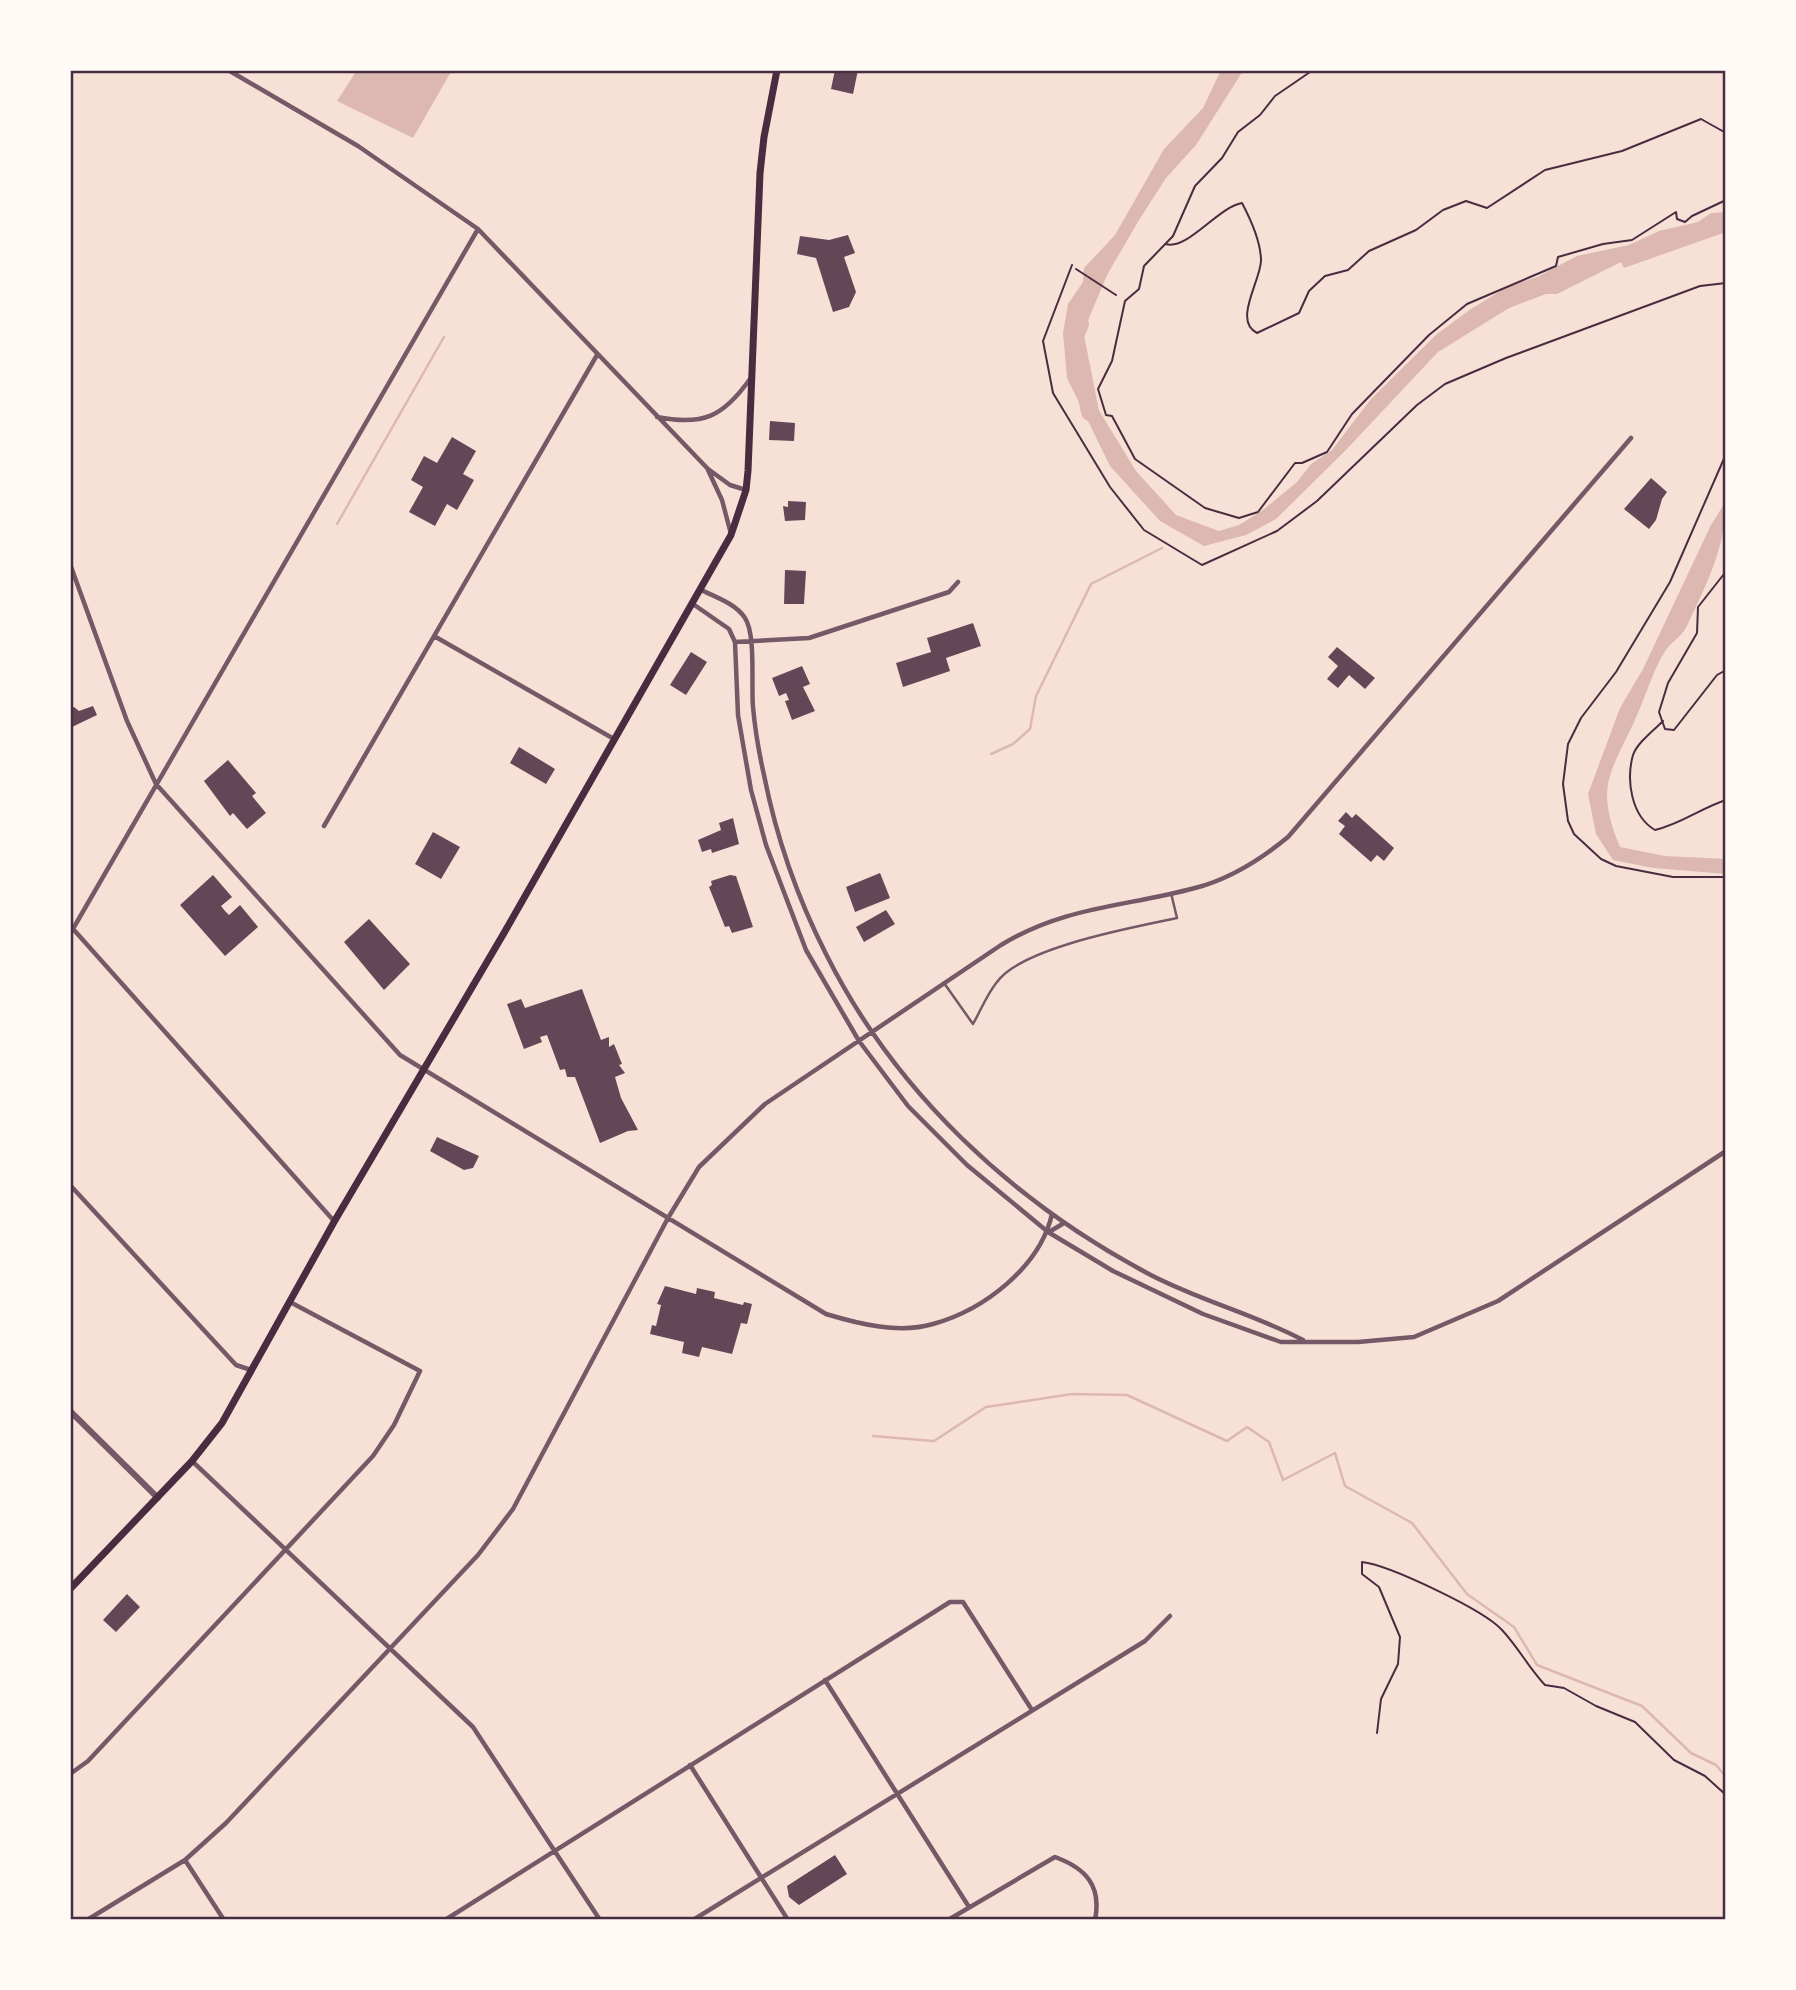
<svg xmlns="http://www.w3.org/2000/svg" width="1796" height="1990" viewBox="0 0 1796 1990" font-family="Manrope,sans-serif">
<style>
.water{fill:#dcb8b0}
.lines{fill:none;stroke-linecap:round;stroke-linejoin:round}
.stream{stroke:#dcb8b0;stroke-width:2.5}
.river{stroke:#dcb8b0;stroke-width:18}
.building{fill:#644757}
.path{stroke:#4a2c40;stroke-width:2}
.service{stroke:#755966;stroke-width:2.5}
.minor{stroke:#755966;stroke-width:4.5}
.tertiary{stroke:#755966;stroke-width:6}
.primary{stroke:#4a2c40;stroke-width:7}
.neatline{fill:none;stroke:#4a2c40;stroke-width:2.5}
</style>
<rect width="100%" height="100%" fill="#f7e1d7"/>
<!-- water -->
<path class="water" d="M 357,70 L 452,70 L 413,138 L 337,101 Z
M 1221,70 L 1248,70 L 1241,74 L 1196,145 L 1166,178 L 1139,220 L 1107,275 L 1074,354 L 1075,378 L 1092,399 L 1136,471 L 1176,515 L 1219,531 L 1239,525 L 1263,510 L 1297,482 L 1311,464 L 1332,450 L 1371,399 L 1437,334 L 1471,309 L 1507,287 L 1537,277 L 1577,256 L 1629,245 L 1659,231 L 1698,222 L 1711,213 L 1726,212 L 1726,232 L 1624,268 L 1621,262 L 1557,294 L 1546,294 L 1509,308 L 1438,352 L 1345,451 L 1276,519 L 1246,535 L 1204,546 L 1160,521 L 1110,466 L 1067,378 L 1063,333 L 1068,304 L 1083,282 L 1084,268 L 1115,235 L 1164,149 L 1203,108 Z
M 1726,501 C 1726,547 1706,585 1687,626 C 1681,638 1670,642 1664,653 C 1651,675 1645,699 1634,722 C 1610,774 1595,787 1620,847 L 1665,856 L 1726,859 L 1726,874 L 1653,868 L 1613,860 L 1596,834 L 1588,794 L 1620,708 L 1643,669 L 1711,525 Z"/>
<g class="lines">
<!-- stream -->
<path class="stream" d="M 337,524 L 444,337
M 991,754 L 1013,744 L 1030,729 L 1036,696 L 1091,584 L 1162,548
M 873,1436 L 934,1441 L 986,1407 L 1072,1394 L 1127,1395 L 1227,1441 L 1247,1427 L 1269,1442 L 1283,1480 L 1335,1453 L 1345,1486 L 1412,1523 L 1467,1594 L 1514,1627 L 1537,1665 L 1642,1706 L 1691,1753 L 1716,1765 L 1726,1777"/>
<!-- river -->
<path class="river" d="M 1080,324 L 1075,336 L 1090,412"/>
</g>
<!-- building -->
<path class="building" d="M 835,70 L 858,70 L 853,94 L 831,89 Z
M 848,235 L 855,253 L 844,257 L 856,292 L 849,307 L 833,312 L 816,258 L 797,254 L 800,236 L 829,240 Z
M 770,421 L 795,423 L 794,441 L 769,440 Z
M 452,437 L 476,451 L 463,474 L 474,480 L 457,510 L 447,504 L 435,526 L 409,512 L 423,487 L 411,480 L 424,456 L 437,463 Z
M 1651,478 L 1667,492 L 1662,499 L 1656,520 L 1649,529 L 1624,509 Z
M 788,501 L 806,502 L 805,520 L 785,521 L 783,506 L 788,507 Z
M 785,570 L 806,571 L 804,604 L 784,604 Z
M 973,623 L 981,646 L 946,658 L 950,671 L 903,687 L 896,663 L 931,652 L 927,638 Z
M 1337,647 L 1375,678 L 1365,689 L 1349,675 L 1338,688 L 1327,679 L 1338,666 L 1328,657 Z
M 691,652 L 707,662 L 686,695 L 670,685 Z
M 802,666 L 810,684 L 803,687 L 815,711 L 792,720 L 785,701 L 789,700 L 786,693 L 779,696 L 772,678 Z
M 93,706 L 97,715 L 72,727 L 70,708 L 74,707 L 79,711 Z
M 519,747 L 555,769 L 546,784 L 510,763 Z
M 228,760 L 256,793 L 252,796 L 266,813 L 247,829 L 233,813 L 230,816 L 204,781 Z
M 1346,812 L 1352,818 L 1356,814 L 1394,848 L 1384,861 L 1377,855 L 1371,862 L 1339,834 L 1345,826 L 1338,821 Z
M 733,818 L 739,844 L 712,853 L 711,849 L 702,852 L 698,840 L 721,830 L 719,823 Z
M 433,832 L 460,847 L 441,879 L 415,864 Z
M 880,873 L 890,898 L 855,912 L 846,887 Z
M 213,875 L 232,897 L 221,906 L 225,911 L 229,915 L 240,905 L 258,927 L 225,956 L 180,905 Z
M 730,875 L 736,876 L 753,927 L 732,933 L 729,926 L 725,927 L 709,887 L 712,885 L 711,881 Z
M 886,910 L 895,924 L 864,942 L 856,927 Z
M 369,919 L 410,964 L 384,990 L 344,942 Z
M 582,989 L 601,1040 L 609,1037 L 609,1047 L 614,1044 L 622,1064 L 619,1065 L 625,1073 L 615,1077 L 621,1098 L 638,1130 L 628,1131 L 600,1143 L 575,1077 L 567,1077 L 565,1069 L 560,1070 L 547,1035 L 540,1037 L 542,1042 L 524,1049 L 507,1004 L 521,999 L 525,1008 Z
M 437,1137 L 479,1156 L 473,1168 L 464,1170 L 430,1151 Z
M 665,1286 L 696,1294 L 697,1288 L 715,1292 L 714,1298 L 743,1305 L 744,1302 L 752,1304 L 747,1324 L 741,1323 L 732,1354 L 702,1347 L 699,1357 L 682,1353 L 684,1342 L 650,1334 L 652,1325 L 656,1326 L 661,1305 L 657,1304 Z
M 127,1594 L 140,1607 L 116,1632 L 103,1620 Z
M 835,1855 L 847,1874 L 799,1905 L 789,1897 L 787,1886 Z"/>
<g class="lines">
<!-- path -->
<path class="path" d="M 1313,70 L 1275,96 L 1260,115 L 1238,132 L 1222,158 L 1195,186 L 1173,236 L 1144,266 L 1139,289 L 1125,301 L 1112,361 L 1098,389 L 1106,415 L 1112,416 L 1135,459 L 1205,508 L 1239,518 L 1258,512 L 1295,463 L 1302,463 L 1327,452 L 1352,414 L 1429,335 L 1467,304 L 1556,266 L 1558,257 L 1603,244 L 1632,240 L 1676,212 L 1677,219 L 1685,222 L 1692,216 L 1726,200
M 1166,244 C 1187,251 1218,207 1242,203 C 1251,220 1261,242 1261,261 C 1260,282 1233,321 1257,333 L 1299,313 L 1309,291 L 1325,276 L 1348,270 L 1369,251 L 1416,230 L 1443,210 L 1466,201 L 1487,208 L 1545,170 L 1622,151 L 1701,119 L 1726,133
M 1072,265 L 1043,341 L 1053,393 L 1110,487 L 1144,530 L 1202,565 L 1277,531 L 1317,501 L 1417,405 L 1445,384 L 1506,358 L 1700,286 L 1726,283
M 1076,269 L 1116,295
M 1726,454 L 1670,582 L 1616,672 L 1581,718 L 1568,744 L 1563,784 L 1568,821 L 1574,834 L 1601,859 L 1616,866 L 1673,877 L 1726,877
M 1726,566 L 1724,574 L 1698,607 L 1697,633 L 1668,683 L 1659,712 L 1665,729 L 1674,730 L 1717,675 L 1726,670
M 1663,721 C 1654,730 1637,743 1633,755 C 1626,780 1631,816 1655,830 C 1681,824 1701,808 1726,800
M 1377,1733 L 1381,1699 L 1398,1664 L 1400,1637 L 1379,1587 L 1362,1574 L 1362,1562 C 1389,1565 1484,1610 1502,1630 C 1518,1647 1529,1668 1545,1685 L 1564,1688 L 1596,1706 L 1635,1722 L 1674,1760 L 1705,1776 L 1726,1795"/>
<!-- service -->
<path class="service" d="M 944,983 L 973,1024 C 981,1010 987,994 997,982 C 1022,947 1135,927 1177,918 L 1171,893"/>
<!-- minor -->
<path class="minor" d="M 228,70 L 358,146 L 478,229 L 708,469 L 730,485 L 746,490
M 657,417 C 703,426 723,417 750,379
M 708,470 L 722,500 L 731,534
M 70,564 L 127,721 L 156,784 L 400,1055 L 826,1314 C 859,1324 899,1334 933,1324 C 984,1310 1040,1267 1052,1214
M 701,590 C 716,597 736,604 745,618 C 756,634 751,686 753,707 C 755,729 759,753 764,775 C 776,836 798,899 826,954 C 895,1092 1012,1201 1147,1273 C 1197,1300 1252,1313 1303,1340
M 693,604 L 729,629 L 735,642 L 738,715 L 751,790 L 766,845 L 806,950 L 859,1041 L 908,1106 L 967,1165 L 1048,1232 L 1113,1271 L 1203,1314 L 1281,1342 L 1358,1342 L 1414,1337 L 1498,1301 L 1726,1151
M 434,636 L 614,739
M 735,642 L 809,638 L 949,592 L 958,582
M 324,826 L 597,355
M 74,930 L 334,1221
M 70,934 L 478,229
M 70,1185 L 236,1365 L 251,1370
M 1049,1232 L 1064,1223
M 192,1461 L 473,1727 L 600,1920
M 825,1680 L 969,1907
M 690,1765 L 788,1920
M 70,1774 L 88,1761 L 373,1456 L 394,1425 L 420,1371 L 290,1302
M 185,1860 L 224,1920
M 87,1920 L 185,1860 L 226,1823 L 478,1555 L 513,1509 L 668,1218 L 699,1167 L 765,1104 L 1001,945 C 1065,906 1125,907 1195,888 C 1230,879 1260,860 1288,837 L 1631,438
M 445,1920 L 950,1602 L 963,1602 L 1032,1710
M 693,1920 L 1145,1641 L 1170,1616
M 948,1920 L 1055,1857 C 1085,1868 1102,1885 1095,1920"/>
<!-- tertiary -->
<path class="tertiary" d="M 70,1411 L 158,1498"/>
<!-- primary -->
<path class="primary" d="M 70,1589 L 192,1461 L 222,1423 L 334,1222 L 504,933 L 731,535 L 746,490 L 748,471 L 760,173 L 764,137 L 777,70"/>
</g>
<!-- border -->
<rect width="1796" height="1990" fill="none" stroke="#fffaf5" stroke-width="144"/>
<rect x="72" y="72" width="1652" height="1846" class="neatline"/>
</svg>
